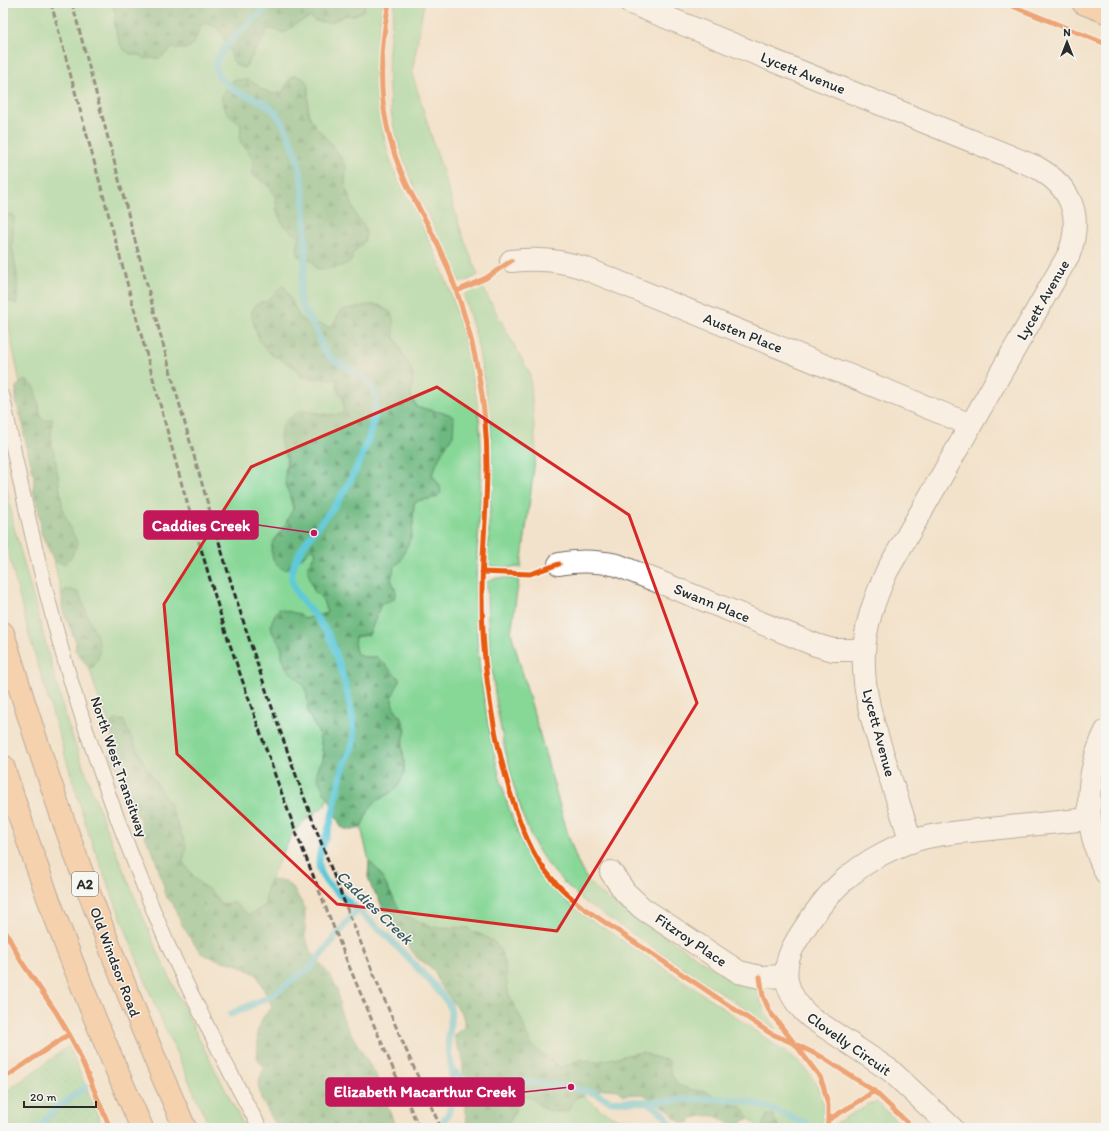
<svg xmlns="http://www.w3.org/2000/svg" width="1109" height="1131" viewBox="0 0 1109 1131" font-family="Itim,sans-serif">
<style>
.grass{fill:#87d797;stroke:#598161;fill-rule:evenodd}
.forest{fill:url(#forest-firs);stroke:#4c7256}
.park{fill:url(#park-dots);stroke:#598161}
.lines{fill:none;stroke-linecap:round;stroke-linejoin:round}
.stream{stroke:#5fc9d9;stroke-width:7}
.service-casing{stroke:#716b63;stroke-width:16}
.minor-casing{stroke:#716b63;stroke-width:24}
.tertiary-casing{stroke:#716b63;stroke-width:24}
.primary-casing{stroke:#716b63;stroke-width:24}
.trunk-casing{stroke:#716b63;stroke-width:24}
.service{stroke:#fff;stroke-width:14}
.minor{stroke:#fff;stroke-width:22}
.tertiary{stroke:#fff;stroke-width:22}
.primary{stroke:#f9bc8a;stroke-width:22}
.trunk{stroke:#f9bc8a;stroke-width:22}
.rail{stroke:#2b2b2b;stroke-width:3;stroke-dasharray:6 3;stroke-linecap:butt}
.cycleway-casing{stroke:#f6f6f2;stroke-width:8}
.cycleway{stroke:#e8590c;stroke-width:5}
.marked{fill:none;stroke:#d62828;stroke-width:3;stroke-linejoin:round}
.labels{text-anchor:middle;stroke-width:3;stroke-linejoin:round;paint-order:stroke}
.shield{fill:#f6f6f2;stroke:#686867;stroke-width:1}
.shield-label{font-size:14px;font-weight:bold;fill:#2b2b2b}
.street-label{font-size:15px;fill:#2b2b2b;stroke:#f6f6f2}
.water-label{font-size:16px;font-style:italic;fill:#3b5a5f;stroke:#f6f6f2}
.leader{fill:none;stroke:#c2185b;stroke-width:1.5}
.callout-dot{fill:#c2185b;stroke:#f6f6f2;stroke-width:1.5}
.callout{fill:#c2185b;stroke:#c2185b;stroke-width:1.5}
.callout-label{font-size:16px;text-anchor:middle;font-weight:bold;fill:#fff}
</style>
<defs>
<pattern id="forest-firs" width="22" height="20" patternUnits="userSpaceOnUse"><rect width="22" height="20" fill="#6db880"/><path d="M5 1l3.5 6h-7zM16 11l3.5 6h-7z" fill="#5a9669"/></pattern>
<pattern id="park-dots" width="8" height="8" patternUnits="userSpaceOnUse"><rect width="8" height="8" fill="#87d797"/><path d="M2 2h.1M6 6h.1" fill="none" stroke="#75b982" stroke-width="1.8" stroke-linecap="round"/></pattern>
</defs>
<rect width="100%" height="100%" fill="#f6f6f2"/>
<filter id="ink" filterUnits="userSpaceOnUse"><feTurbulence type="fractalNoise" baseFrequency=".025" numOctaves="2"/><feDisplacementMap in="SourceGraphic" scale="8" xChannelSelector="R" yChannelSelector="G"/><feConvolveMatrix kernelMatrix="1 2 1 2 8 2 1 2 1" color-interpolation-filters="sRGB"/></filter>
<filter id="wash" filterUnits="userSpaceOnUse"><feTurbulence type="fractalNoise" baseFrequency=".012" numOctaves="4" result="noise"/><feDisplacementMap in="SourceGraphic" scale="16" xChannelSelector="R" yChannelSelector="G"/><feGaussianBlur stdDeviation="0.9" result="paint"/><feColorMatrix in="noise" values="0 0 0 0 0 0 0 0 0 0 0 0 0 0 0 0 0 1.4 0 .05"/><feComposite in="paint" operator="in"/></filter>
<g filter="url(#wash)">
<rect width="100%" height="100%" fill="#f3e2cb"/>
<!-- grass -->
<path class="grass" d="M 3,3 L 111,3 L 116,13 L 114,25 L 131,54 L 160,58 L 172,48 C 182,50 189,49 195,40 C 199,35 198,29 203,23 C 219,24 225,38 231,51 C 232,55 232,60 235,63 C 237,66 240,67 244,68 L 248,63 L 268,29 L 272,29 L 284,33 L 290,30 L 295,24 L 310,17 L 316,21 L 329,23 L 342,17 L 348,15 L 355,15 L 364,10 L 365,3 L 383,3 C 373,57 374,107 390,160 C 398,184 413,206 424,229 C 447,277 464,327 473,379 C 479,409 482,440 481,470 C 481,507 477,544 476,580 C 474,641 483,703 496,762 C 505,799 516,837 537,869 C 549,886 565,900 581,913 L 713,1001 L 796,1060 C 815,1076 830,1102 821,1128 L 779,1128 L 779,1126 L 767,1115 L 762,1128 L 759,1128 L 749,1118 L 745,1111 L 740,1106 L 734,1105 L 704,1091 L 691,1090 L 678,1085 L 671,1073 L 669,1068 L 669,1061 L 651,1056 L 643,1052 L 637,1053 L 596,1062 L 581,1060 L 574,1062 L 561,1068 L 532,1046 L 529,1041 L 520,1016 L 513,1004 L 508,992 L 504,961 L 502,954 L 498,947 L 493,941 L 480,934 L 473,932 L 469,928 L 430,927 L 419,921 L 404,916 L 400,911 L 378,870 L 369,861 L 361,827 L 370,807 L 375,802 L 392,792 L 404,772 L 404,759 L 402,745 L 406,729 L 401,717 L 393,706 L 392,699 L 377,657 L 364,657 L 358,655 C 354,649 354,644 355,637 L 369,635 L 381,604 L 394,599 L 396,592 L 391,579 L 395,566 L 400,561 L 411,537 L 413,523 L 414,503 L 420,500 L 436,498 L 440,486 L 432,474 L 441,454 L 449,414 L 417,408 L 411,395 L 413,375 L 411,369 L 404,358 L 398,343 L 394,338 L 393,318 L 379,305 L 370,305 L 341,310 L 335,322 L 330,327 L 304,321 L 299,316 L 284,286 L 281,287 L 266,302 L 261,302 L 252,311 C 253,326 259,346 272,355 C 274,357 278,357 281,358 C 291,364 300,371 309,378 L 322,377 L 337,379 L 337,386 L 339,393 L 343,398 L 344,408 L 342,414 L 328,415 L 301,410 L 281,430 L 281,444 L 287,459 L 285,472 L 286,487 L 289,493 L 293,509 L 284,528 L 275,538 L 285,570 L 305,555 L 312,548 L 316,553 L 308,565 L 314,591 L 323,600 L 327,613 L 305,619 L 275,637 L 279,642 L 282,649 L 282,656 L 287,669 L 303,685 L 307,693 L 308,714 L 319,733 L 323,754 L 323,760 L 319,766 L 324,792 L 328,797 L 325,805 L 303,822 L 292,834 L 270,880 L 266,893 L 265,906 L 249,915 L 235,903 L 221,904 L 214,894 L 196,880 L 183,862 L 186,845 L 168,802 L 145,766 L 114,720 L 110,725 L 96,691 L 90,670 L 94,666 L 86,611 L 79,593 L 65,590 L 62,596 L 54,561 L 64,564 L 71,558 L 74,550 L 78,545 L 63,511 L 55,456 L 51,443 L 52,419 L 44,421 L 40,416 L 39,406 L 26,380 L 20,383 L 11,339 L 6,300 L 17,303 L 17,275 L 12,246 L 14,215 L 3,216 ZM 295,75 L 304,79 L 308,85 L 308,113 L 315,126 L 335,148 L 346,167 L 345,185 L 357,218 L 363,223 L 366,233 L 365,240 L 352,255 L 313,261 L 299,256 L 297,249 L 299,238 L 294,233 L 283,225 L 277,211 L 276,198 L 273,192 L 269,186 L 253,175 C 253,157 253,155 240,142 L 241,123 L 256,84 L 261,89 L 273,94 L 283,92 L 290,79 Z
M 395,3 L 424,3 L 412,73 L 461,231 L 478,275 L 469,280 L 465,281 L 459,281 L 457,277 C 451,264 446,250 439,237 C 423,204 405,172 396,136 C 385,92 387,48 395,3 Z
M 482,286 L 486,294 L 530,374 L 536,452 L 521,567 C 512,567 493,570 487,563 L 492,470 L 490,427 L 485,384 L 477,340 L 464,296 L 468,291 Z
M 3,466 L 14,527 L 67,722 L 106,828 L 155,946 L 192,1025 L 245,1128 L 210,1128 L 154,1003 L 89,835 L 29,635 L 5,540 L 3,533 Z
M 499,578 L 519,579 L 511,632 L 568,835 C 578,863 581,878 605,897 L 736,983 L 744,987 L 758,989 C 760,1005 766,1016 776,1027 L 775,1029 L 585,902 C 568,887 552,872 540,853 C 525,828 517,799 510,771 C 495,709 487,646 487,582 L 492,579 Z
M 524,1096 L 531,1097 L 542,1107 L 572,1102 L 577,1097 L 584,1096 L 601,1110 L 618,1119 L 632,1120 L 637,1128 L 507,1128 L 519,1101 Z
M 877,1102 L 904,1128 L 833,1128 L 833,1125 L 869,1104 Z"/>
<!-- forest -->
<path class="forest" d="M 111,3 L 228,3 L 234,5 L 235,3 L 365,3 L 364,10 L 354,15 L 348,15 L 342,17 L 329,23 L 316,21 L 310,17 L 295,24 L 290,30 L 284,33 L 272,29 L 268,29 L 248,63 L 244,68 L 236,65 L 232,59 L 231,53 L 221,32 L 214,25 L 203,23 C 192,36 199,54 172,48 L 160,58 L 145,59 L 140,55 L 131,54 L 124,50 L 120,44 L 114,25 L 116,13 Z
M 295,75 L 304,79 L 308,84 L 308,113 L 315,126 L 335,148 L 346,167 L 345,185 L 357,218 L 363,223 L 366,233 L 365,240 L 352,255 L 352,261 C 341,267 329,271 316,268 L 313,261 L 299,256 L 297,249 L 299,238 C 293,232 285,228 281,221 C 277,214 277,207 276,200 C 275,188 262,181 253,175 C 253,157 253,155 240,142 L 241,123 C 227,115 224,111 221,95 L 233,80 L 248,80 L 256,84 L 261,89 L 273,94 L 283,92 L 290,79 Z
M 4,215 L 14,215 L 12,246 L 17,275 L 17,304 L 6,300 L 3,295 L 3,216 Z
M 284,286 L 299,316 L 304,321 L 330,327 L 335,322 L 341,310 L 370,305 L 379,305 L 390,312 L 393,318 L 394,338 L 398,343 L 404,358 L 411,369 L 413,375 L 411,395 L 416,407 L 449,414 L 454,418 L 453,435 L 441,454 L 432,474 L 440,486 L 441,492 L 436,498 L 420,500 L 414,503 L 413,523 L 411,537 L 400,562 L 395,566 L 391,579 L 396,592 L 394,599 L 381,604 L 369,635 L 362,635 L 355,637 C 354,644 354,649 358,655 L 364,657 L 377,657 L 396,675 L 400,680 C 398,686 392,694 392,700 C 392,710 403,718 405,728 C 407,733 402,740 402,746 C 402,755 406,764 404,773 C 398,794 387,792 374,803 C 368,809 365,820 361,827 C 353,831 349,831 341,827 L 328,797 L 324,792 L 318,779 L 317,773 L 319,766 L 323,760 L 323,754 L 319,733 L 308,714 L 307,693 L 303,685 L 287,669 L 282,656 L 282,649 L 279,643 L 275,637 L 272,631 L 271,624 L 275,614 L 279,609 L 299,614 L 305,619 L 327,613 L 323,600 L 314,591 L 308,572 L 308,565 L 316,553 L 312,548 L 305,555 L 286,570 C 277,567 274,564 272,555 C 269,542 277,538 283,528 C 286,524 288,519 290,514 C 291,513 292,511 293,509 C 294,502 288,492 286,485 C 284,476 288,466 287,458 C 286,453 282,449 281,444 C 277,425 288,419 301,410 C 315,413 328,416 342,414 L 344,408 L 343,398 L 339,393 L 337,379 C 325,378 313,379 302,377 L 297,369 L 279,358 L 273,356 L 259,340 L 252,317 L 252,311 L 255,306 L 261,302 L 266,302 L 281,287 Z
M 26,380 L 34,386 L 39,406 L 40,416 L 44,421 L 52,418 L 51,443 L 55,456 L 63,511 L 78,545 L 74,550 L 71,558 L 64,564 L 54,561 L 41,533 L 41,527 L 38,507 L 33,492 L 34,477 L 24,435 L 24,428 L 16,401 L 16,387 L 20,383 Z
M 65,590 L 72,590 L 79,593 C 82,602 86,611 89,619 C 98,639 107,652 90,670 L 75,650 L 76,642 L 62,609 L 62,596 Z
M 114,720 L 123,720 L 145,765 L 168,802 L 186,845 L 183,862 L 196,880 L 214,894 L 221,904 L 235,903 L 249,915 L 265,906 L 266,893 L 270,880 L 286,881 L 295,891 L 305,908 L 305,937 L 310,950 L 331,977 L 337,989 L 341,1013 L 346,1025 L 369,1064 L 376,1075 L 396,1128 L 278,1128 L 261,1099 L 258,1083 L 264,1068 L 257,1058 L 258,1045 L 257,1032 L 263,1017 L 272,1007 L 257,975 L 237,964 L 222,961 L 202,954 L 192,941 L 181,923 L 173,904 L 168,899 L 164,893 L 164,887 L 153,852 L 143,833 L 140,819 L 126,800 L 123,776 L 114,764 L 111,756 L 112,732 L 110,725 Z
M 369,861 L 378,870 L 400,911 L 404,916 L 419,921 L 430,927 L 469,928 L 473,932 L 480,934 L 493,941 L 498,947 L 502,954 L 504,961 L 508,992 L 513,1004 L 520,1016 L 529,1041 L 532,1046 L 561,1068 L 574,1062 L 581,1060 L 596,1062 L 637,1053 L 643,1052 L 651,1056 L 669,1061 L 669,1068 L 671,1073 L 678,1085 L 691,1090 L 704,1091 L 734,1105 L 740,1106 L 745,1111 L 749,1118 C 743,1122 736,1126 728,1123 C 724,1122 721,1118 717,1117 C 710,1114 700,1117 692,1118 L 689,1123 L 681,1122 L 675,1118 L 669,1110 L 643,1094 L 623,1095 L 617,1090 L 609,1089 L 603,1089 L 577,1097 L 572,1102 L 568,1111 C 558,1113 548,1112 540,1106 C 534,1100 533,1098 524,1096 L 519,1101 L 507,1128 L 467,1128 L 462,1055 C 457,1048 455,1043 454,1035 L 464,1027 L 464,1020 L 462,1014 L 440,985 L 435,972 L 429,966 L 417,958 L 399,933 L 391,920 L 386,916 L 378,897 L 372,889 L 368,877 Z
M 767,1115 L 773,1115 L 779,1128 L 762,1128 Z"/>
<!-- park -->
<path class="park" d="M 69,1046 L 103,1128 L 3,1128 L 3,1094 Z"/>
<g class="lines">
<!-- stream -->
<path class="stream" d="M 271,3 C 259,16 213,50 216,68 C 217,73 220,78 224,81 C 238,97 253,95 268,106 C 280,114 287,131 292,144 C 303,168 304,199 305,224 C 305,234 306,245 305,255 C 305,263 304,272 302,280 C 301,287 299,293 300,300 C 302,310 310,318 315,327 C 318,333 319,340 322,346 C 333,371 375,369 376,402 C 376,407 374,412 374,417 C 369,445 353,478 338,501 C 324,521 294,550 292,574 C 291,592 306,604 316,617 C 320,622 324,628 328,634 C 337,651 342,674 347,692 C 350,706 355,722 354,737 C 354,748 347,756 344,766 C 337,784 336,802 331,820 C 328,835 318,849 319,864 C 319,872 323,877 327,883 L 387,936 L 432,983 L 449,1004 L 451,1013 L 448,1043 L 449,1056 L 452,1070 L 450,1108 L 448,1114 L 444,1120 L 442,1128
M 231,1014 L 271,996 L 312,966 L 357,910
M 452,1070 L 474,1086 L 483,1088 L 492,1086 L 502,1082 L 517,1081 L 571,1087 L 584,1091 L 595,1093 L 610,1101 L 649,1102 L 665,1115 L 669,1122 L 669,1128
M 649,1102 C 684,1100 719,1095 753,1103 C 772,1108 790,1116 808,1125
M 38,1128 L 57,1107 L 86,1087"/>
</g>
</g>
<g filter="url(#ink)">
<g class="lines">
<!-- service casing -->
<g class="service-casing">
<path id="service" d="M 3,397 C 17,470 33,543 52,614 C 81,727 122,836 167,943 C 176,963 186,983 196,1003 C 216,1045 237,1087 260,1128"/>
</g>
<!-- minor casing -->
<g class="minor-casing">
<path id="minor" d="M 631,3 L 1036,167 C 1072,187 1083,216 1069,254 L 887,571 C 875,598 865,624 864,653 C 862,692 874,727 886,764 C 894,790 903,816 911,842
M 511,261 C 538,258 559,260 584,268 L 971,425
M 559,564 C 579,560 597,561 617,565 L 816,645 L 833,650 L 864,650
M 611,872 L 625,892 L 642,908 L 739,972 L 760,977 L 786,976
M 952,1128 L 891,1071 L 810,1017 C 784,994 779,969 797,940 C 810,919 824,898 842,882 C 865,861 896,844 927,837 C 950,832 975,831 999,828 C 1029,825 1059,822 1089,819"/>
</g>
<!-- tertiary casing -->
<g class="tertiary-casing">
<path id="tertiary" d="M 1106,731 C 1084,776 1083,828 1106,873"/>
</g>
<!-- primary casing -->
<g class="primary-casing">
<path id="primary" d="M 1083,3 L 1106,12"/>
</g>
<!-- trunk casing -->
<g class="trunk-casing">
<path id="trunk" d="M 3,633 C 53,802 113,967 185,1128
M 3,766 C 42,889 89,1010 142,1128"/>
</g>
<!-- service -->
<use href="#service" class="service"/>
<!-- minor -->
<use href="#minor" class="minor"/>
<!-- tertiary -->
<use href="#tertiary" class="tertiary"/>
<!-- primary -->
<use href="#primary" class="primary"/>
<!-- trunk -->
<use href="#trunk" class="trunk"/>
<!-- rail -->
<path class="rail" d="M 51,3 L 182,485 L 226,633 L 275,775 L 297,835 L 349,966 L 373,1023 L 419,1128
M 72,3 C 125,200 175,399 235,595 C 292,777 362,955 441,1128"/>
<!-- cycleway casing -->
<g class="cycleway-casing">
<path id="cycleway" d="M 389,3 C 381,43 378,85 387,126 C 391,146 398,166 407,185 C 415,202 425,218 433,235 C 454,278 469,324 478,371 C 484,402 487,434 487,466 C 487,509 482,551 482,594 C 482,661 491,727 510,792 C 518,817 527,844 542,866 C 553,882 567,894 582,907 L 770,1033 L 795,1044 L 820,1077 L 823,1085 L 828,1105 L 828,1120 L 827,1128
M 1005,3 L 1106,44
M 457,291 L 486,278 L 511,261
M 482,572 L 530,574 L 559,564
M 3,927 L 21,961 L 56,1012 L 69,1034 L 77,1049 L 110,1128
M 760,977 L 763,996 L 770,1012 L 795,1044 L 822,1057 L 874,1091 L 913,1128
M 3,1079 L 69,1034
M 828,1120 L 861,1100 L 874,1091"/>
</g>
<!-- cycleway -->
<use href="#cycleway" class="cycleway"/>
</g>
</g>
<!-- marked area -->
<path d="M0 0H1109V1131H0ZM 437,387 L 629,515 L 697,703 L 557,931 L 337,904 L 177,754 L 164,604 L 251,467 Z" fill="#f3e2cb" fill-opacity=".55" fill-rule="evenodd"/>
<path class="marked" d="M 437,387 L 629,515 L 697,703 L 557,931 L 337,904 L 177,754 L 164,604 L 251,467 Z"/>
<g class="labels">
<!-- shield labels -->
<rect class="shield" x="72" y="872" width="26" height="24" rx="3"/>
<g class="shield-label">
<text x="85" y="889">A2</text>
</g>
<!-- street labels -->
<g class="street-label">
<text transform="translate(803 73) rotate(22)" y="5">Lycett Avenue</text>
<text transform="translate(1043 300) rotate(-60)" y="5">Lycett Avenue</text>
<text transform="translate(743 333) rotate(22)" y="5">Austen Place</text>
<text transform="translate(712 603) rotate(22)" y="5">Swann Place</text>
<text transform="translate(879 733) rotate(75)" y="5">Lycett Avenue</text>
<text transform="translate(119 767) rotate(71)" y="5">North West Transitway</text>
<text transform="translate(691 940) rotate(34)" y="5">Fitzroy Place</text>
<text transform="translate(115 962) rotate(69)" y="5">Old Windsor Road</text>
<text transform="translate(849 1044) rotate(35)" y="5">Clovelly Circuit</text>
</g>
<!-- water labels -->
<g class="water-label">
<text transform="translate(375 907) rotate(44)" y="6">Caddies Creek</text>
</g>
</g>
<!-- callouts -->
<path class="leader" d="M314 533L258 525M571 1087L524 1092"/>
<g class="callout-dot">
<circle cx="314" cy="533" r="4"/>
<circle cx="571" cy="1087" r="4"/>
</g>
<g class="callout">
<rect x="144" y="511" width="114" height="28" rx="4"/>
<rect x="326" y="1078" width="198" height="28" rx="4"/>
</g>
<g class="callout-label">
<text x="201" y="531">Caddies Creek</text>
<text x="425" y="1097">Elizabeth Macarthur Creek</text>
</g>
<!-- margin -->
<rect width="1109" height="1131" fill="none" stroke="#f6f6f2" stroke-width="16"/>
<!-- north arrow -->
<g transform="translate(1067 42)" stroke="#f6f6f2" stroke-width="3" paint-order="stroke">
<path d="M0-3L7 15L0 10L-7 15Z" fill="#2b2b2b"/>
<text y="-6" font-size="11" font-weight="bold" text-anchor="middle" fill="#2b2b2b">N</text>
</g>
<!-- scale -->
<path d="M24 1101v6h72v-6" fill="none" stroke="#2b2b2b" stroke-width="2"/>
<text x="30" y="1101" font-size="12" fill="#2b2b2b" stroke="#f6f6f2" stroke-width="3" paint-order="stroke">20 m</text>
</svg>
